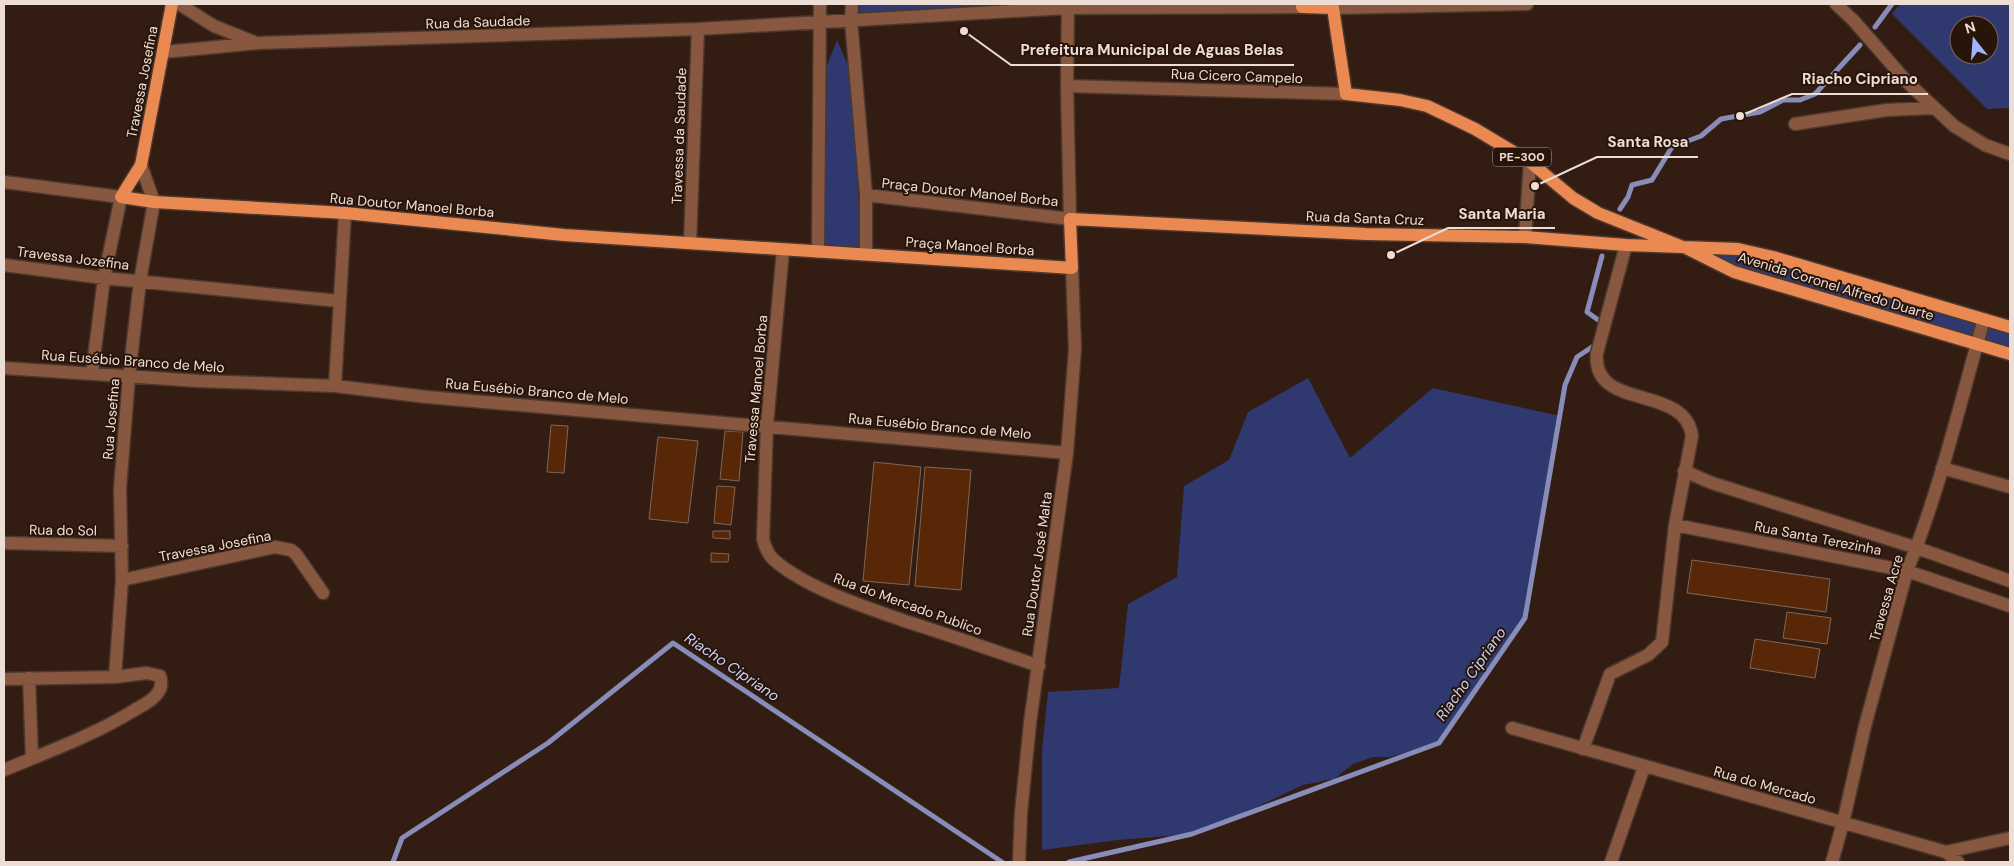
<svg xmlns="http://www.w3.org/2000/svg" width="2014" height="866" viewBox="0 0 2014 866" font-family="'DM Sans',sans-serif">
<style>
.green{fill:#2f3970;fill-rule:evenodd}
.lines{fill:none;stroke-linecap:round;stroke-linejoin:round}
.stream{stroke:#878db8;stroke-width:5}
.building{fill:#572708;stroke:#806659}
.minor-casing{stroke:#4d382d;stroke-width:15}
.major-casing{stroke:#4d382d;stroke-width:15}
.minor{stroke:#87573f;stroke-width:12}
.major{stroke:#eb8953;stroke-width:12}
.labels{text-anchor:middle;stroke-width:4;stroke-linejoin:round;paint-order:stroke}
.shield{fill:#291409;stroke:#b2a198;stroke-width:1}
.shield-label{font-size:12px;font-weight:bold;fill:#ecddd5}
.street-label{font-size:14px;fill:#ecddd5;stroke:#291409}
.water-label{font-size:15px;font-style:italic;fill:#c8d3f8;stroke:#291409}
.leader{fill:none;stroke:#ecddd5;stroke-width:2}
.callout-dot{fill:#ecddd5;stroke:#291409;stroke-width:2}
.callout-label{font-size:15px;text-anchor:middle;font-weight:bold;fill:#ecddd5;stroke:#291409;stroke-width:4;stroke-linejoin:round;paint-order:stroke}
</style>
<rect width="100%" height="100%" fill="#331d12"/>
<!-- green -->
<path class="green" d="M 856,4 L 1064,4 L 856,16 Z
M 1900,4 L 2010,4 L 2010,108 L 1987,109 L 1892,14 ZM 1959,25 L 1989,25 L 1989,55 L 1959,55 Z
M 837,40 L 852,75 L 861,248 L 823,245 L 824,73 Z
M 1714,254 L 1746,255 L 2010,334 L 2010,349 L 1742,269 Z
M 1308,378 L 1350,458 L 1433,388 L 1560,416 L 1525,618 L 1439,743 L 1390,757 L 1373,757 L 1353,764 L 1334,779 L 1303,785 L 1261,805 L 1192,834 L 1118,840 L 1042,850 L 1042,750 L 1048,692 L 1119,688 L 1128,604 L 1177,577 L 1184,486 L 1229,460 L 1248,412 Z"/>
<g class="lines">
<!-- stream -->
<path class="stream" d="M 1875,27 L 1892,4
M 1620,209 L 1628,197 L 1632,185 L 1652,180 L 1672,147 L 1701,136 L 1721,119 L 1760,112 L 1783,100 L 1800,100 L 1815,94 L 1860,45
M 1600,325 L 1601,322 L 1587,312 L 1602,256
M 393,862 L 402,838 L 548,743 L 673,643 L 1002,862
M 1069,862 L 1192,834 L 1439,743 L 1525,618 L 1565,385 L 1577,357 L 1595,345"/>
</g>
<!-- building -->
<path class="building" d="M 551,425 L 568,426 L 564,473 L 547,472 Z
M 725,431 L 743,432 L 739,481 L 720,479 Z
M 658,437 L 698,441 L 688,523 L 649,519 Z
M 874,462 L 921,467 L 909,585 L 863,581 Z
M 925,467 L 971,470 L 961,590 L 915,586 Z
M 717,486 L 735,487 L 731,525 L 714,523 Z
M 713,531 L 730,531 L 730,539 L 713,538 Z
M 711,553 L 729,554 L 728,562 L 711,562 Z
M 1692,560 L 1830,579 L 1826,612 L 1687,593 Z
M 1787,612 L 1831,618 L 1827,644 L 1783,638 Z
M 1755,639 L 1820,649 L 1815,678 L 1750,668 Z"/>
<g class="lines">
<!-- minor casing -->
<g class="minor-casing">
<path id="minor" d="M 179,4 L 214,26 L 254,42
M 852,4 L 851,20 L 866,195 L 866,253
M 1836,4 L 1854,21 L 1907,82 L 1954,126 L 1985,145 L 2010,154
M 1333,8 L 1527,4
M 164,52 L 258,43 L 698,29 L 1068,8 L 1302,7
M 1067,86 L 1346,94
M 1795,124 L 1887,110 L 1933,108
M 4,182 L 121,197 L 104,278 L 92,373
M 866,195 L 1070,219 L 1067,86 L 1068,4
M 1525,237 L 1530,162
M 690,243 L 698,29
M 783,250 L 767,425 L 763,539 C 765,547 767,553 773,559 C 805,588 867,608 908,622 C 952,636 995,651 1039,666
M 818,252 L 820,4
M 4,265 L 104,278 L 339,301
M 4,368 L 199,381 L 335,386 L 427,397 L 1067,453
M 335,386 L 345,213
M 1942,468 L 2010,487
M 1684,471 L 1712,483 L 1917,548 L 2010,581
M 1675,525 L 1907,571 L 2010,606
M 4,543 L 122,546
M 122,580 L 275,547 L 291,550 L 296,554 L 323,593
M 115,677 L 122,580 L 120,489 L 129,376 L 140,281 L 154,202 L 141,165
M 29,678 L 32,758
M 4,679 L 115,677 L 147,673 L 160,676 C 162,682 162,688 157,694 C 151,702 141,706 133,711 C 92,736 47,752 4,770
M 1512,728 L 1946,852 L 2010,838
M 1583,749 L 1610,674 L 1648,655 L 1662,642 L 1675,525 L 1692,436 C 1685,383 1591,412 1597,353 L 1626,245
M 1946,852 L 1958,862
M 1019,862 L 1021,813 L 1030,723 L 1067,453 L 1075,349 L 1072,268
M 1611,862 L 1644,767
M 1832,862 L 1843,823 L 1865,726 L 1907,571 C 1940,490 1960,403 1984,319"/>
</g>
<!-- major casing -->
<g class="major-casing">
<path id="major" d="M 172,4 L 141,165 L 121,197 L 154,202 L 345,213 L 564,235 L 1072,268 L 1070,219 L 1366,234 L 1525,237 L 1626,245 L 1738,249 L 1773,257 L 2010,327
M 1302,4 L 1302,7 L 1333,8 L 1346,94 L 1400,100 L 1427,106 L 1446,115 L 1475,129 L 1530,162 L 1573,198 L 1598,213 L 1688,249 L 1734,272 L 2010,354"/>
</g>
<!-- minor -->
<use href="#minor" class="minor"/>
<!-- major -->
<use href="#major" class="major"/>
</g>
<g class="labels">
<!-- shield labels -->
<rect class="shield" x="1493" y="147.5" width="58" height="19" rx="4"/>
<g class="shield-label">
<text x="1522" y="161">PE-300</text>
</g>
<!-- street labels -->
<g class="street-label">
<text transform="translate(478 22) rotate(-2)" y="5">Rua da Saudade</text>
<text transform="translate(1237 76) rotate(2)" y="5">Rua Cicero Campelo</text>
<text transform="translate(142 82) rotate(-79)" y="5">Travessa Josefina</text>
<text transform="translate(679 136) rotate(-88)" y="5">Travessa da Saudade</text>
<text transform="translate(970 192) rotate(6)" y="5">Praça Doutor Manoel Borba</text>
<text transform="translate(412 205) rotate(5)" y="5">Rua Doutor Manoel Borba</text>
<text transform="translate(1365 218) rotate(2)" y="5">Rua da Santa Cruz</text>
<text transform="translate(970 246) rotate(4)" y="5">Praça Manoel Borba</text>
<text transform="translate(73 258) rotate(7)" y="5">Travessa Jozefina</text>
<text transform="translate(1836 286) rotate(17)" y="5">Avenida Coronel Alfredo Duarte</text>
<text transform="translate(133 361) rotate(4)" y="5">Rua Eusébio Branco de Melo</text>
<text transform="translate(756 389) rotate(-85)" y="5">Travessa Manoel Borba</text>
<text transform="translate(537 391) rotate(5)" y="5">Rua Eusébio Branco de Melo</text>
<text transform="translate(111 419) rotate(-85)" y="5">Rua Josefina</text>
<text transform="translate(940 426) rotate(5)" y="5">Rua Eusébio Branco de Melo</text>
<text transform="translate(63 530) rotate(1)" y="5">Rua do Sol</text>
<text transform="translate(1818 538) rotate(11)" y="5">Rua Santa Terezinha</text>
<text transform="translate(215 546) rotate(-11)" y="5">Travessa Josefina</text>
<text transform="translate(1037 564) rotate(-82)" y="5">Rua Doutor José Malta</text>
<text transform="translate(1886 598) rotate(-74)" y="5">Travessa Acre</text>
<text transform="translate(908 604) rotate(20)" y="5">Rua do Mercado Publico</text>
<text transform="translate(1765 785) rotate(16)" y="5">Rua do Mercado</text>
</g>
<!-- water labels -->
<g class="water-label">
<text transform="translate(732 667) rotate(34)" y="5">Riacho Cipriano</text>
<text transform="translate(1471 674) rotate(-55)" y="5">Riacho Cipriano</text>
</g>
</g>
<!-- callouts -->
<path class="leader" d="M964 31L1011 65H1294M1740 116L1792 94H1928M1535 186L1597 157H1698M1391 255L1448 228H1555"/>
<g class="callout-dot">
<circle cx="964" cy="31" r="5"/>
<circle cx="1740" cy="116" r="5"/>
<circle cx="1535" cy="186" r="5"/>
<circle cx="1391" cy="255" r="5"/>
</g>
<g class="callout-label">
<text x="1152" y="55">Prefeitura Municipal de Aguas Belas</text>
<text x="1860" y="84">Riacho Cipriano</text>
<text x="1648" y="147">Santa Rosa</text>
<text x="1502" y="219">Santa Maria</text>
</g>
<!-- border -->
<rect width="2014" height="866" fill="none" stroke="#ecddd5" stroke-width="10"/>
<!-- north arrow -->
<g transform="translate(1974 40) rotate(343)"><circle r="24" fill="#291409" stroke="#77645b"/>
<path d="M0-4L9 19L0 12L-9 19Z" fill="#a0b3fd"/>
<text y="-8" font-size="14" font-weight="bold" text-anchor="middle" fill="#ecddd5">N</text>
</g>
</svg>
